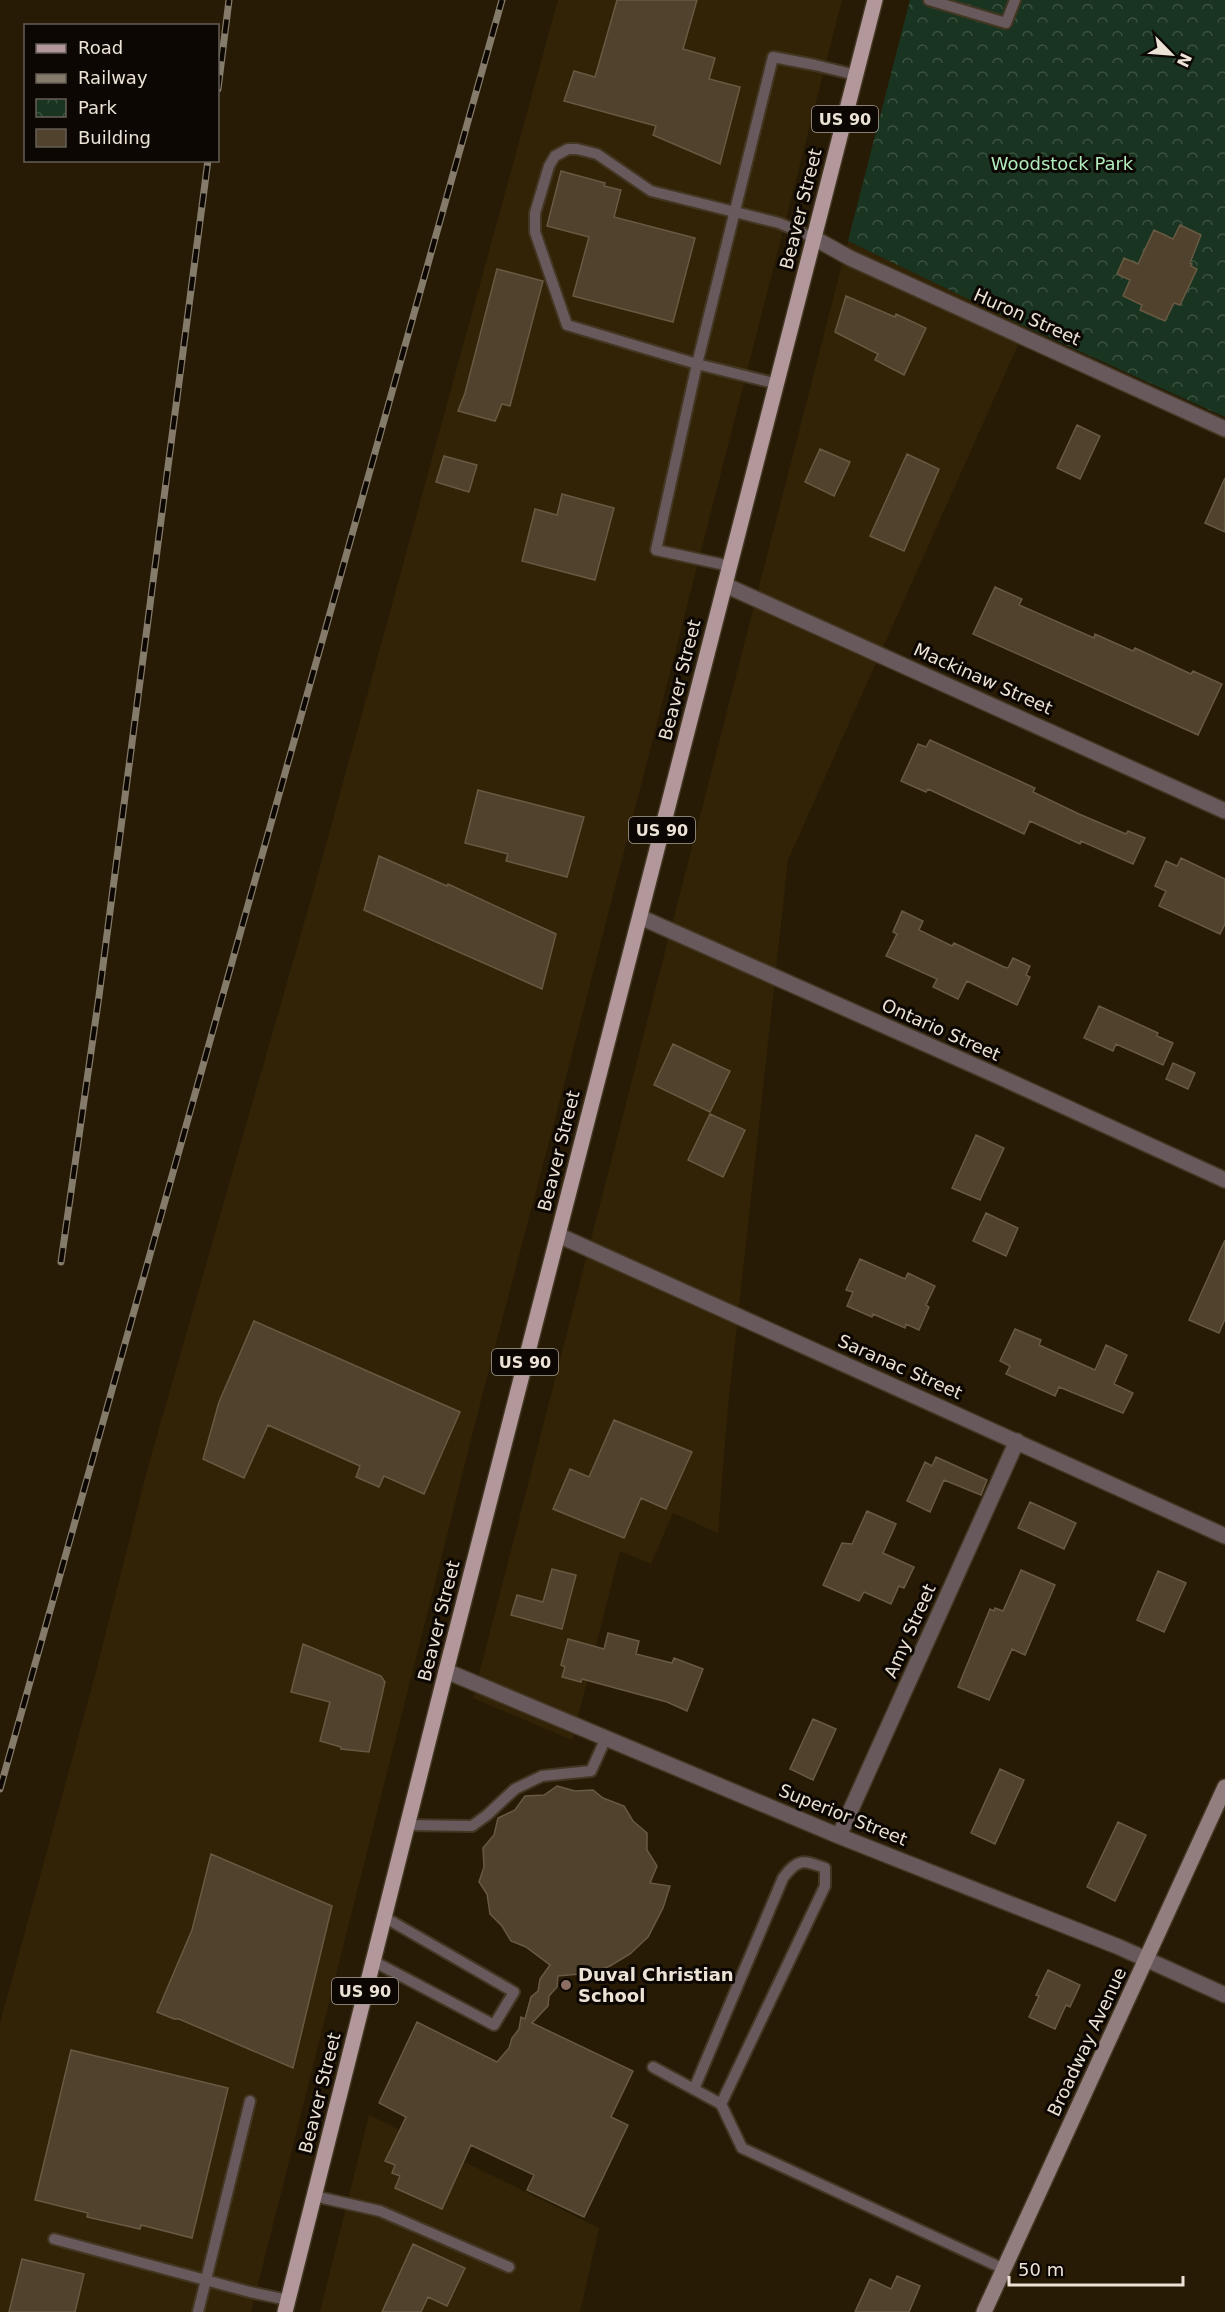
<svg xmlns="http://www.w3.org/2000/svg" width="1225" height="2312" viewBox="0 0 1225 2312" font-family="'DejaVu Sans',sans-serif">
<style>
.built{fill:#332306}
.park{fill:url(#park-crowns)}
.building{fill:#50422d;stroke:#685943;stroke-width:1.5}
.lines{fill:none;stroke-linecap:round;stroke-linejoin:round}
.lane-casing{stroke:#433723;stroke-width:14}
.street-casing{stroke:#433723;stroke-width:18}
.secondary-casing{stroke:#433723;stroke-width:18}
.primary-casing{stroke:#433723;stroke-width:18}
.lane{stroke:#685a5c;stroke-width:10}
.street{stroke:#685a5c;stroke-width:15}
.secondary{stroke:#927d7f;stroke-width:15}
.primary{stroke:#b3989b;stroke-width:15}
.rail-casing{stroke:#857b6a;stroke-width:7}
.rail{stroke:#0c0702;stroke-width:4.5;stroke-dasharray:14;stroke-linecap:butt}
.education-dot{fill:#8d6e63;stroke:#0c0702;stroke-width:2}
.labels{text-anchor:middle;stroke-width:6;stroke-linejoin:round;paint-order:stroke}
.shield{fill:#0c0702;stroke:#a9a196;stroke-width:1.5}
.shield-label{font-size:16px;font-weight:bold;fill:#ece3d6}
.park-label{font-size:18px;fill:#b1ecbe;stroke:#0c0702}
.street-label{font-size:18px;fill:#ece3d6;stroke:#0c0702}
.poi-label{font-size:18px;font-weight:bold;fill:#ece3d6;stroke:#0c0702;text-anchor:start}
</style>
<defs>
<pattern id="park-crowns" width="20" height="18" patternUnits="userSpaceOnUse" patternTransform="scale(1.5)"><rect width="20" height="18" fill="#193521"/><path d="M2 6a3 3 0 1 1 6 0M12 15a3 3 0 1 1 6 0" fill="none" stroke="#3b5240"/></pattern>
</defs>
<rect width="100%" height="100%" fill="#271b06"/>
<!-- built -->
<path class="built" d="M 558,0 L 842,0 L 583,1012 L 478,1412 L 251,2312 L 0,2312 L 0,2023 L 94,1679 L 149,1463 L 313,892 Z
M 848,241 L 1026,327 L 788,860 L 727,1416 L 718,1533 L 673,1513 L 651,1564 L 620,1551 L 572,1740 L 473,1698 Z
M 369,2115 L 599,2228 L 580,2312 L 320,2312 Z"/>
<!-- park -->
<path class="park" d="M 910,0 L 1225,0 L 1225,417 L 1026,327 L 848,241 Z"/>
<!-- building -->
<path class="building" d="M 617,0 L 697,0 L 683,49 L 715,58 L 709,79 L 740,87 L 720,164 L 653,135 L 656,126 L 564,101 L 574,71 L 595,77 Z
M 561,171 L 605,183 L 604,186 L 621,190 L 614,217 L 695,238 L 673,322 L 573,296 L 589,237 L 547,226 Z
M 1180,225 L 1201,235 L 1190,263 L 1192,264 L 1191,266 L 1197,269 L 1180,305 L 1174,303 L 1165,321 L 1140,310 L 1142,305 L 1123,296 L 1130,280 L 1117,274 L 1124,258 L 1138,264 L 1154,230 L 1173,239 Z
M 497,269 L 543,281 L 510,406 L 502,404 L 495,421 L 458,411 L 465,393 Z
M 846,296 L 895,317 L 896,314 L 926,328 L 904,375 L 875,360 L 878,354 L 835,332 Z
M 1077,425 L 1100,436 L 1080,479 L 1057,468 Z
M 820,449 L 850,462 L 834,496 L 805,482 Z
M 907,454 L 939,469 L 904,551 L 870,536 Z
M 444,456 L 477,465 L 469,492 L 436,482 Z
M 1225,478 L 1225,532 L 1205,523 Z
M 562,494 L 614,508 L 595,580 L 522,561 L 535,509 L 557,515 Z
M 995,587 L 1022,599 L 1019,605 L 1094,638 L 1095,634 L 1133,651 L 1135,648 L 1191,674 L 1193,671 L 1222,684 L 1198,735 L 973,634 Z
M 930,740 L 1035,788 L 1033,792 L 1079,814 L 1126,834 L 1128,831 L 1145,838 L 1133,864 L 1081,841 L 1080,844 L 1030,821 L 1024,834 L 928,789 L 926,792 L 901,781 L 918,744 L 926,747 Z
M 478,790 L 584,817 L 567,877 L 506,861 L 508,854 L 465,843 Z
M 379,856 L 447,886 L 448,884 L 556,934 L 542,989 L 364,910 Z
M 1181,858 L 1225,879 L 1225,924 L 1220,934 L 1159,906 L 1166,891 L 1155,886 L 1166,861 L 1177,866 Z
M 902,911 L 923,921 L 919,930 L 952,946 L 954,943 L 1004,967 L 1008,968 L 1013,958 L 1030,966 L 1026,975 L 1030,977 L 1017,1005 L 967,981 L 958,999 L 933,987 L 937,979 L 886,956 L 897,934 L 893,932 Z
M 1099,1006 L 1158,1033 L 1157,1036 L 1173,1043 L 1163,1065 L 1116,1044 L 1113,1051 L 1084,1038 Z
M 673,1044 L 730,1071 L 710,1112 L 654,1085 Z
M 1173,1063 L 1195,1073 L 1188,1089 L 1166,1079 Z
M 710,1114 L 745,1130 L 723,1177 L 688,1160 Z
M 976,1135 L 1004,1148 L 980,1200 L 952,1188 Z
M 986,1213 L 1018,1228 L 1006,1256 L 973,1241 Z
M 1225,1240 L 1225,1319 L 1219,1333 L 1189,1320 Z
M 860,1259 L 905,1279 L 908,1273 L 935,1286 L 926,1305 L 929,1307 L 919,1330 L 906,1324 L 905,1328 L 873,1314 L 872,1317 L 847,1306 L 853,1292 L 846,1290 Z
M 254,1321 L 460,1412 L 424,1494 L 384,1476 L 379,1487 L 356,1477 L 360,1466 L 268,1425 L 244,1478 L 203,1459 L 219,1402 Z
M 1015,1329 L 1041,1340 L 1039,1345 L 1095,1370 L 1106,1345 L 1127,1355 L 1114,1384 L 1133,1393 L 1123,1413 L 1059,1387 L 1055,1396 L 1006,1374 L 1010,1366 L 1000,1361 Z
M 614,1420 L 692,1452 L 666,1509 L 641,1498 L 624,1538 L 553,1509 L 570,1469 L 589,1477 Z
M 936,1457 L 987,1480 L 981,1495 L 944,1480 L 930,1512 L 907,1501 L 925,1462 L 932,1466 Z
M 1030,1502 L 1076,1523 L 1064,1549 L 1018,1528 Z
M 867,1511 L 896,1524 L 883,1553 L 914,1567 L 904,1588 L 899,1586 L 891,1604 L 864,1592 L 859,1601 L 823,1585 L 842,1543 L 852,1544 Z
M 552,1569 L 576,1575 L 562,1629 L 511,1615 L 517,1595 L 543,1602 Z
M 1021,1570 L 1055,1585 L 1025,1655 L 1012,1649 L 989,1700 L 958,1687 L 990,1609 L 994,1611 L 995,1608 L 1003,1611 Z
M 1158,1571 L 1186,1583 L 1164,1632 L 1137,1620 Z
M 608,1633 L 639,1641 L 636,1654 L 672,1663 L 674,1658 L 703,1669 L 687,1711 L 667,1702 L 582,1679 L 581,1682 L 562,1677 L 565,1667 L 561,1665 L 568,1639 L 604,1649 Z
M 303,1644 L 381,1676 L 385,1682 L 369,1752 L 341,1749 L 341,1747 L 320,1741 L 330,1702 L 291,1692 Z
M 813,1719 L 836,1729 L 813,1780 L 790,1769 Z
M 1000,1769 L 1024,1780 L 995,1844 L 971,1833 Z
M 557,1786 L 575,1791 L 593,1790 L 603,1798 L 624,1806 L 633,1821 L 647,1833 L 647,1850 L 657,1866 L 650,1883 L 670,1886 L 663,1908 L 648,1937 L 630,1954 L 610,1966 L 591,1973 L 558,1976 L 557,1987 L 549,1996 L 548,2006 L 532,2023 L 633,2071 L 611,2117 L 628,2125 L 584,2217 L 527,2190 L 534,2175 L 471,2145 L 442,2209 L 395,2188 L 400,2176 L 392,2173 L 395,2165 L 385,2161 L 406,2117 L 379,2103 L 417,2022 L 497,2062 L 509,2048 L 512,2038 L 519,2029 L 521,2017 L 525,2019 L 531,1997 L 538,1991 L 540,1979 L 550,1965 L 526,1947 L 511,1941 L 502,1926 L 490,1914 L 487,1894 L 479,1882 L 484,1867 L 483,1848 L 494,1835 L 498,1818 L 515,1810 L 525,1796 L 544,1795 Z
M 1118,1822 L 1146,1835 L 1115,1901 L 1087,1887 Z
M 211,1854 L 332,1906 L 293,2068 L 179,2019 L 174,2019 L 157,2012 L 192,1930 Z
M 1048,1970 L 1080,1985 L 1070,2007 L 1066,2005 L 1055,2029 L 1029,2017 L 1039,1996 L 1036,1995 Z
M 71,2050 L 228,2088 L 192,2238 L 141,2225 L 140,2229 L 87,2217 L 88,2213 L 35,2200 Z
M 413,2244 L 465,2268 L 447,2306 L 428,2297 L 421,2312 L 382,2312 Z
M 22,2259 L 84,2274 L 75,2312 L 9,2312 Z
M 897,2276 L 920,2286 L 909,2312 L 855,2312 L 870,2279 L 891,2289 Z"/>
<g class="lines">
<!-- lane casing -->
<g class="lane-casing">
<path id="lane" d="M 929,0 L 1006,23 L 1015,0
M 778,384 L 697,364 L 567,325 L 535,232 L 535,213 L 549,166 L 555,156 L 568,149 L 577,149 L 597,154 L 651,191 L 779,223 L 814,238
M 730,566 L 656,550 L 697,364 L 773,57 L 815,65 L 856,75
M 407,1825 L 472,1826 L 487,1815 L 515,1789 L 542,1776 L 591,1771 L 606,1738
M 373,1961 L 494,2025 L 514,1992 L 384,1917
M 653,2067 L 721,2104 L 742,2148 L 1004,2269
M 694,2089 L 783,1878 C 798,1858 803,1860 825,1868 L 825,1886 L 721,2104
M 314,2196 L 380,2211 L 509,2267
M 54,2239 L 250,2292 L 288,2300
M 198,2312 L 250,2101"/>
</g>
<!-- street casing -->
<g class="street-casing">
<path id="street" d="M 814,238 L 850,258 L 1225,429
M 725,585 L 1225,811
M 640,917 L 1000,1077 L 1225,1180
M 558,1235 L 1225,1536
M 446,1671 L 839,1836 L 1119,1947 L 1225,1995
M 839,1836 L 1017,1441"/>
</g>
<!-- secondary casing -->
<g class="secondary-casing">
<path id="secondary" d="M 984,2312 L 1225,1787"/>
</g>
<!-- primary casing -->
<g class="primary-casing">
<path id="primary" d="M 285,2312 L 446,1671 L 875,0"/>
</g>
<!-- lane -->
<use href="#lane" class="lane"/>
<!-- street -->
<use href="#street" class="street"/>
<!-- secondary -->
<use href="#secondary" class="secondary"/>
<!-- primary -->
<use href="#primary" class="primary"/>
<!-- rail casing -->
<g class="rail-casing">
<path id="rail" d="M 218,89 L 229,0
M 61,1262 L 99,996 L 208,160
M 0,1789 L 502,0"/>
</g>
<!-- rail -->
<use href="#rail" class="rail"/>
</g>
<!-- markers -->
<circle class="education-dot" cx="566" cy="1985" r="6"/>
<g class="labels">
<!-- shield labels -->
<g class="shield">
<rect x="812" y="106" width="66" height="26" rx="4.5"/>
<rect x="629" y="817" width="66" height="26" rx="4.5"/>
<rect x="492" y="1349" width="66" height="26" rx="4.5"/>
<rect x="332" y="1978" width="66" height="26" rx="4.5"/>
</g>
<g class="shield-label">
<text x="845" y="125">US 90</text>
<text x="662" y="836">US 90</text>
<text x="525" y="1368">US 90</text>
<text x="365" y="1997">US 90</text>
</g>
<!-- park labels -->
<g class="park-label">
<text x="1062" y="170">Woodstock Park</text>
</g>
<!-- street labels -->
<g class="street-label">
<text transform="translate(801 209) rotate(-76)" y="6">Beaver Street</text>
<text transform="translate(1027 317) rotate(24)" y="6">Huron Street</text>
<text transform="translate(983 679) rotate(24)" y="6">Mackinaw Street</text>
<text transform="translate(680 680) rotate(-76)" y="6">Beaver Street</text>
<text transform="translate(941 1030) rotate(24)" y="6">Ontario Street</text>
<text transform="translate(559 1151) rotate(-76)" y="6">Beaver Street</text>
<text transform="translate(900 1367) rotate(24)" y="6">Saranac Street</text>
<text transform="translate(439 1621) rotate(-76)" y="6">Beaver Street</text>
<text transform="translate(910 1631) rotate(-66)" y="6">Amy Street</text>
<text transform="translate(843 1815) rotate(22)" y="6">Superior Street</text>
<text transform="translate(1087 2042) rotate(-65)" y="6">Broadway Avenue</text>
<text transform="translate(320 2093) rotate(-76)" y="6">Beaver Street</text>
</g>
<!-- poi labels -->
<g class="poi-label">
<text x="578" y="1981">Duval Christian<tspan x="578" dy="21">School</tspan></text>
</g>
</g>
<!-- legend -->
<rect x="24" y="24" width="195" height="138" fill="#0c0702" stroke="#665f57" stroke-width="1.5"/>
<rect x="36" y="44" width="30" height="9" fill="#b3989b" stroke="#665f57" stroke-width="1.5"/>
<text x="78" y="54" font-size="18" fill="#ece3d6">Road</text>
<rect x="36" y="74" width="30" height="9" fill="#857b6a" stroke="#665f57" stroke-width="1.5"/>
<text x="78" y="84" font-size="18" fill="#ece3d6">Railway</text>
<rect x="36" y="99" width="30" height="18" fill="url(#park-crowns)" stroke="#665f57" stroke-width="1.5"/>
<text x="78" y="114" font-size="18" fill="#ece3d6">Park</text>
<rect x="36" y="129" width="30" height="18" fill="#50422d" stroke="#665f57" stroke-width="1.5"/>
<text x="78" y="144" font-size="18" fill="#ece3d6">Building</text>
<!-- north arrow -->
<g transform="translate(1171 54) rotate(115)" stroke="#0c0702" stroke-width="4.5" paint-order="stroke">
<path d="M0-4.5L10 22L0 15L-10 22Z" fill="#ece3d6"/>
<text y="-9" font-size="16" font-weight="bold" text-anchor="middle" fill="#ece3d6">N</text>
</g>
<!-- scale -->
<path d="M1009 2276v9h174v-9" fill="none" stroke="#ece3d6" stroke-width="3"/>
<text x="1018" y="2276" font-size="18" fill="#ece3d6" stroke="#0c0702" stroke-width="4.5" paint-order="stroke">50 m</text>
</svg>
